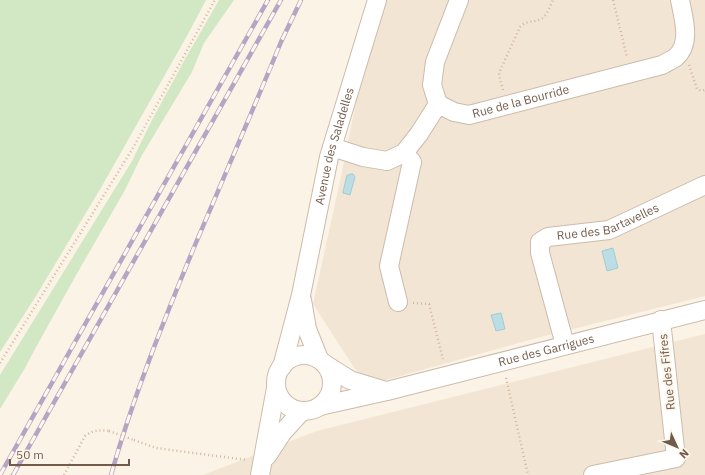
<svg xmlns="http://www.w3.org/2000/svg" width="705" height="475" viewBox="0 0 705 475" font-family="'IBM Plex Sans',sans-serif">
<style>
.residential{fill:#f2e5d4}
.green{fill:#d2e8c4}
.water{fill:#bbdde4;stroke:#a1ccd5}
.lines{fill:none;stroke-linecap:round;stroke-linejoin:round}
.minor-casing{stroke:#ccbbac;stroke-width:20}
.path{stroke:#d4b6a1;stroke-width:2.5;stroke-dasharray:1 3;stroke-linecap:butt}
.minor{stroke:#fff;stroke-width:18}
.rail-casing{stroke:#b6a4c4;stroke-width:4.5}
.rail{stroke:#fef7eb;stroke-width:3;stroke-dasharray:9;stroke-linecap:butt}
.path-bridge{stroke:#d4b6a1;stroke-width:2.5;stroke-dasharray:1 3;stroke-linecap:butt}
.labels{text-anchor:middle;stroke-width:4;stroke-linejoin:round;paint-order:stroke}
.street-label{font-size:12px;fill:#735b4b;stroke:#fef7eb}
</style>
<rect width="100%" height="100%" fill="#fbf3e5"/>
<!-- residential -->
<path class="residential" d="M 387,0 L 705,0 L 705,296 L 537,338 L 375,383 L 355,369 L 313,304 L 339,186 L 361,78 Z
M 705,334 L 705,475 L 203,475 L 317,431 Z"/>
<!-- green -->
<path class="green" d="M 0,0 L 206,0 L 188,34 L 102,186 L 36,296 L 0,352 Z
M 219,0 L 234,0 L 204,43 L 192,72 L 142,155 L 125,190 L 75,277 L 35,349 L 25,368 L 0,409 L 0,375 L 132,161 L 152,120 L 184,61 Z"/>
<!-- water -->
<path class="water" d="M 350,174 L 353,174 L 355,177 L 350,195 L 343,193 L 343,192 L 347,175 L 349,175 Z
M 613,248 L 618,268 L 607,271 L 602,251 Z
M 501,313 L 505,329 L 496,331 L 491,315 Z"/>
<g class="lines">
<!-- minor casing -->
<g class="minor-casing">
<g id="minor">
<path d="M 438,104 L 432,85 L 435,62 L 459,0"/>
<path id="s1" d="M 332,147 L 363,157 L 387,161 L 404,153 L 419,134 L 438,104 L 454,112 L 469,115 L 662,65 C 667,62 672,60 676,57 C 692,43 683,17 680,0"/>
<path d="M 302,300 L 307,329 L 319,359"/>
<path d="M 398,302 L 389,266 L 412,162 L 404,153"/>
<path id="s2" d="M 565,345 L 540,253 L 540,242 L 548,237 L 609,230 L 705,185"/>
<circle cx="304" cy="383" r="28"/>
<path d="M 326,365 L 350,380 L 386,391"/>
<path id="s3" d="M 282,367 L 301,295 L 329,157 L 377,0"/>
<path id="s4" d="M 320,406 L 387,391 L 705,310"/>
<path d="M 267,456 L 282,433 L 302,411"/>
<path d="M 260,475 L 276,388"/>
<path d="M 593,475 L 676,458 L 661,320"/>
</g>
</g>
<!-- path -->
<path class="path" d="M 613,0 L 627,57
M 689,65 L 697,89 L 702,91 L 705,90
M 503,90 L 500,79 L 499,73 L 520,27 C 526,20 533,23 541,19 C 547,16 550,6 553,0
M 413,303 L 429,304 L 443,359
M 0,363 L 133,148 L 215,0
M 506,378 L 528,475
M 134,440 L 156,448 L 247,460
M 64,475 L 85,436 C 93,430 99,430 109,431"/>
<!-- minor -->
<use href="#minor" class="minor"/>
<!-- rail casing -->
<g class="rail-casing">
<path id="rail" d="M 0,475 L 268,0
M 13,475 L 281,0
M 111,475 C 133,397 164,320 195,245 C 224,177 253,110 281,42 L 301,0"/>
</g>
<!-- rail -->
<use href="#rail" class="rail"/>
<!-- path-bridge -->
<path class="path-bridge" d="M 109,431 L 134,440"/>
</g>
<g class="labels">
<!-- street labels -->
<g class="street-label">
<text dy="4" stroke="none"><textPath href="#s1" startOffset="222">Rue de la Bourride</textPath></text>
<text dy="4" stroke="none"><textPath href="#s3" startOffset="227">Avenue des Saladelles</textPath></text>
<text dy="4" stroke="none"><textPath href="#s2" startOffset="178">Rue des Bartavelles</textPath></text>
<text dy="4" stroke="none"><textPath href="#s4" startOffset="233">Rue des Garrigues</textPath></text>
<text transform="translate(667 372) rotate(-96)" y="4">Rue des Fifres</text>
</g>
</g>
<!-- north arrow -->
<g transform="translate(677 447) rotate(134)" stroke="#fef7eb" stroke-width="3" paint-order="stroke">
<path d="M0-3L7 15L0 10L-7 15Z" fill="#735b4b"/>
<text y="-6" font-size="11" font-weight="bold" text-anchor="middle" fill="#735b4b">N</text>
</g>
<!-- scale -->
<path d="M10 459v6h119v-6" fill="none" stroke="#735b4b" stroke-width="2"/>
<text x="16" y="459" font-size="12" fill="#735b4b" stroke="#fef7eb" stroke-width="3" paint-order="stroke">50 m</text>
</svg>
